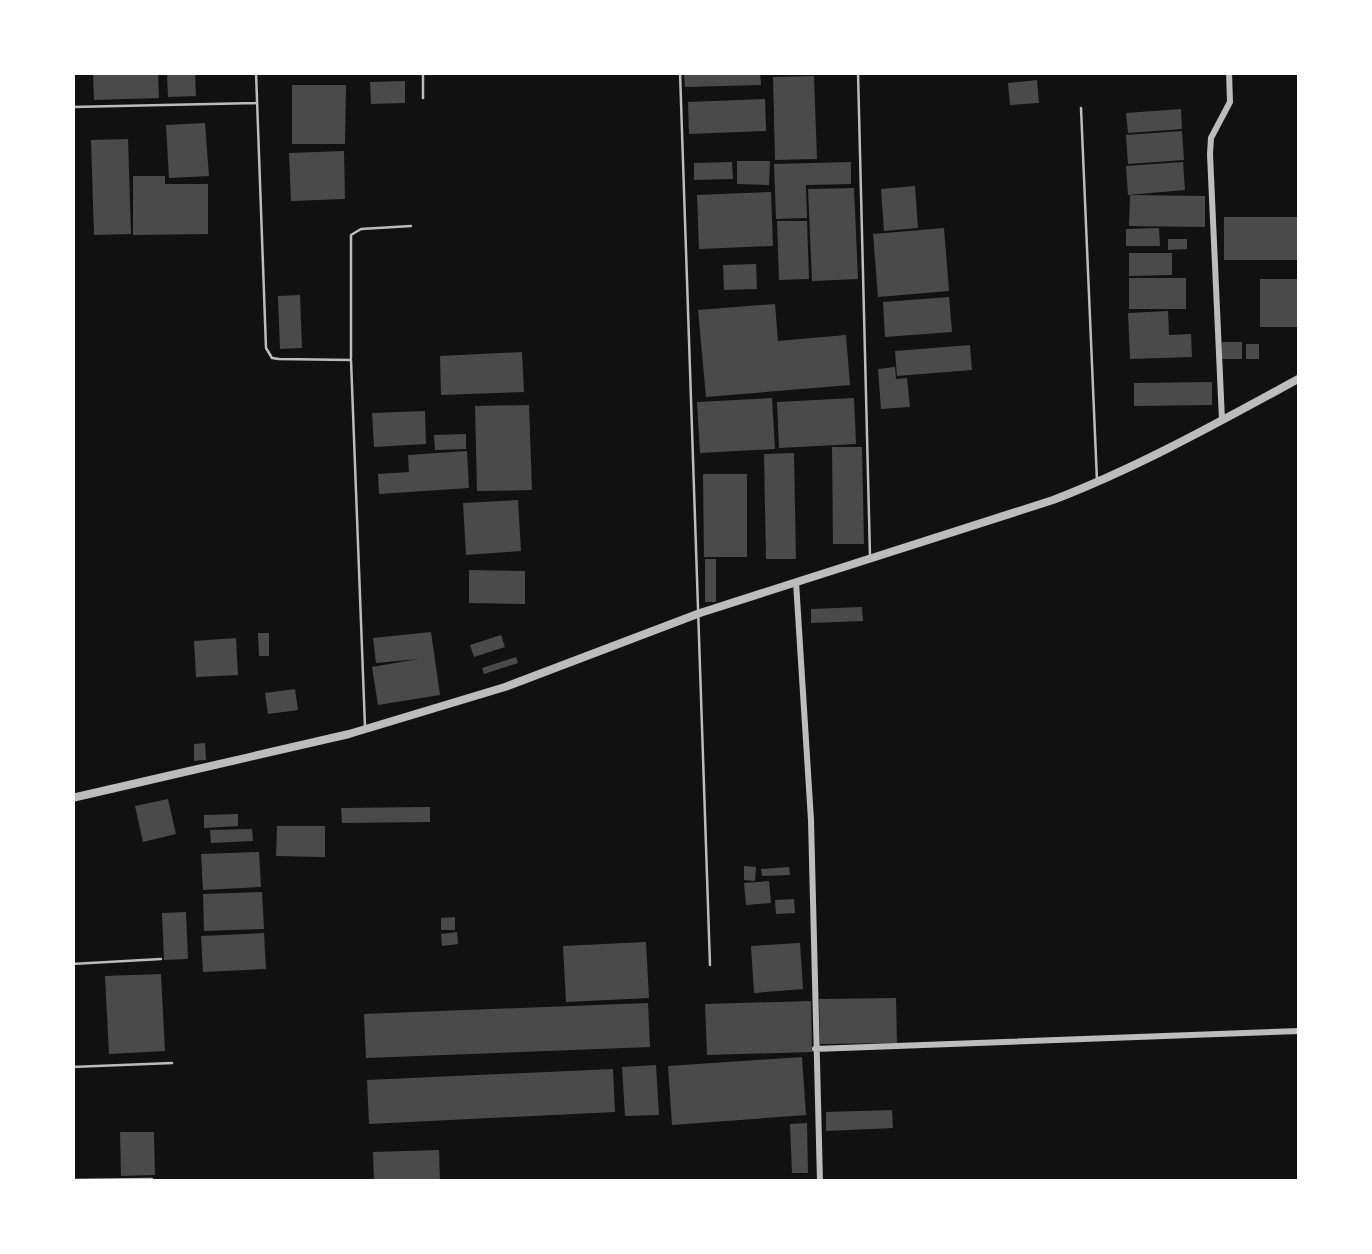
<svg xmlns="http://www.w3.org/2000/svg" width="1372" height="1254" viewBox="0 0 1372 1254" font-family="'Open Sans',sans-serif">
  <style>
    .building { fill: #4a4a4a }
    .lines { fill: none; stroke-linecap: round; stroke-linejoin: round }
    .service { stroke: #bcbcbc; stroke-width: 2.5 }
    .minor { stroke: #bcbcbc; stroke-width: 6 }
    .tertiary { stroke: #bcbcbc; stroke-width: 8 }
  </style>
  <rect width="100%" height="100%" fill="#111"/>
  <!-- building -->
  <path class="building" d="M93 72H158L159 98 94 100Z
    M167 72H195L196 96 168 97Z
    M684 72H760L761 85 685 87Z
    M814 76 817 159 775 160 773 77Z
    M1037 80 1039 103 1010 105 1008 83Z
    M405 81V103L371 104 370 82Z
    M292 85H346L345 144H292Z
    M765 99 766 131 689 134 688 102Z
    M1181 109 1182 129 1128 133 1126 113Z
    M205 123 209 176 169 178 166 125Z
    M1182 131 1184 160 1128 164 1126 135Z
    M128 139 131 234 94 235 91 140Z
    M344 151 345 199 291 201 289 153Z
    M737 161H770L769 185 737 184Z
    M732 162 733 179 694 180V163Z
    M851 162V184L806 185 807 218 776 219 774 164Z
    M1183 162 1185 190 1128 195 1126 166Z
    M133 176H165V184H208V234L133 235Z
    M915 186 918 228 884 231 881 189Z
    M854 188 858 279 812 281 808 189Z
    M771 192 773 246 699 249 697 195Z
    M1130 195 1205 196V227L1129 226Z
    M1224 217H1298V260H1224Z
    M777 221H807L809 279 779 280Z
    M944 228 949 291 878 297 873 234Z
    M1159 228 1160 246H1126V229Z
    M1168 239H1187V249L1168 250Z
    M1129 253H1172V275L1129 276Z
    M756 264 757 289 724 290 723 265Z
    M1129 278H1186V309H1129Z
    M1260 279H1298V327H1260Z
    M300 295 302 348 280 349 278 296Z
    M949 297 952 332 885 337 883 302Z
    M775 304 778 341 846 335 850 385 706 397 698 310Z
    M1168 311 1169 335 1191 334 1192 357 1130 359 1128 313Z
    M1222 342H1242V359H1222Z
    M1246 344H1259V359H1246Z
    M970 345 972 370 897 376 895 351Z
    M522 352 524 392 441 395 440 356Z
    M895 367 896 379 907 378 910 407 881 409 878 369Z
    M1212 382V405L1134 406V383Z
    M772 398 775 449 700 453 697 402Z
    M854 398 856 444 779 448 777 402Z
    M529 405 532 490 477 491 475 406Z
    M425 411 426 444 374 447 372 413Z
    M466 434V449L435 450 434 435Z
    M832 447H862L864 544H833Z
    M467 451 469 488 379 494 378 474 409 472 408 455Z
    M794 453 796 559H766L764 454Z
    M703 474H747V557H704Z
    M518 500 521 551 466 555 463 503Z
    M705 559H716V602H705Z
    M469 570 525 571V604L469 603Z
    M862 607 863 621 811 623V609Z
    M431 632 440 695 378 705 372 667 418 659 376 663 373 638Z
    M258 633H269V656H259Z
    M501 635 505 647 474 657 470 645Z
    M236 638 238 675 196 677 194 641Z
    M516 657 518 663 484 674 482 668Z
    M295 689 298 710 268 714 265 693Z
    M205 743 206 760 194 761V744Z
    M168 799 176 834 143 842 135 806Z
    M430 807V822L342 823 341 808Z
    M238 814V826L204 828V815Z
    M277 826H325V857L276 856Z
    M252 829 253 841 211 843 210 830Z
    M259 852 261 887 203 890 201 854Z
    M744 866 756 867 755 881 744 880Z
    M789 867 790 875 762 876 761 869Z
    M769 881 771 903 746 905 744 883Z
    M262 892 264 929 204 931 203 894Z
    M794 899 795 913 776 914 775 900Z
    M186 912 188 959 164 960 162 913Z
    M455 917V930H441V918Z
    M457 932 458 944 442 946 441 934Z
    M264 933 266 969 203 972 201 936Z
    M646 942 649 998 566 1002 563 946Z
    M800 943 803 989 754 993 751 946Z
    M161 974 165 1051 109 1054 105 976Z
    M896 998 897 1043 820 1044 819 999Z
    M811 1001 812 1052 707 1055 705 1004Z
    M648 1003 650 1047 366 1058 364 1014Z
    M802 1057 806 1115 672 1125 668 1066Z
    M656 1065 659 1115 625 1116 622 1067Z
    M613 1069 615 1112 369 1124 367 1080Z
    M892 1110 893 1128 826 1131V1112Z
    M807 1123 808 1173H792L790 1124Z
    M120 1132H154L155 1175 121 1176Z
    M439 1150 440 1182H374L373 1152Z"/>
  <g class="lines">
    <!-- service -->
    <path class="service" d="M256 72 266 348 272 358 279 359 351 360 365 727
      M423 72V98
      M680 72 710 965
      M858 72 870 556
      M72 107 256 103
      M1081 108 1097 481
      M351 358V235L361 229 411 226
      M72 964 161 959
      M72 1067 172 1063
      M72 1180 152 1179"/>
    <!-- minor -->
    <path class="minor" d="M1222 420 1210 154 1211 138 1230 102 1229 72
      M796 582 811 820 820 1182
      M815 1049 1300 1031"/>
    <!-- tertiary -->
    <path class="tertiary" d="M72 798 349 734 505 687 700 613 1053 500C1139 467 1219 422 1300 378"/>
  </g>
  <!-- border -->
  <rect width="1372" height="1254" fill="none" stroke="#ffffff" stroke-width="150"/>
</svg>
